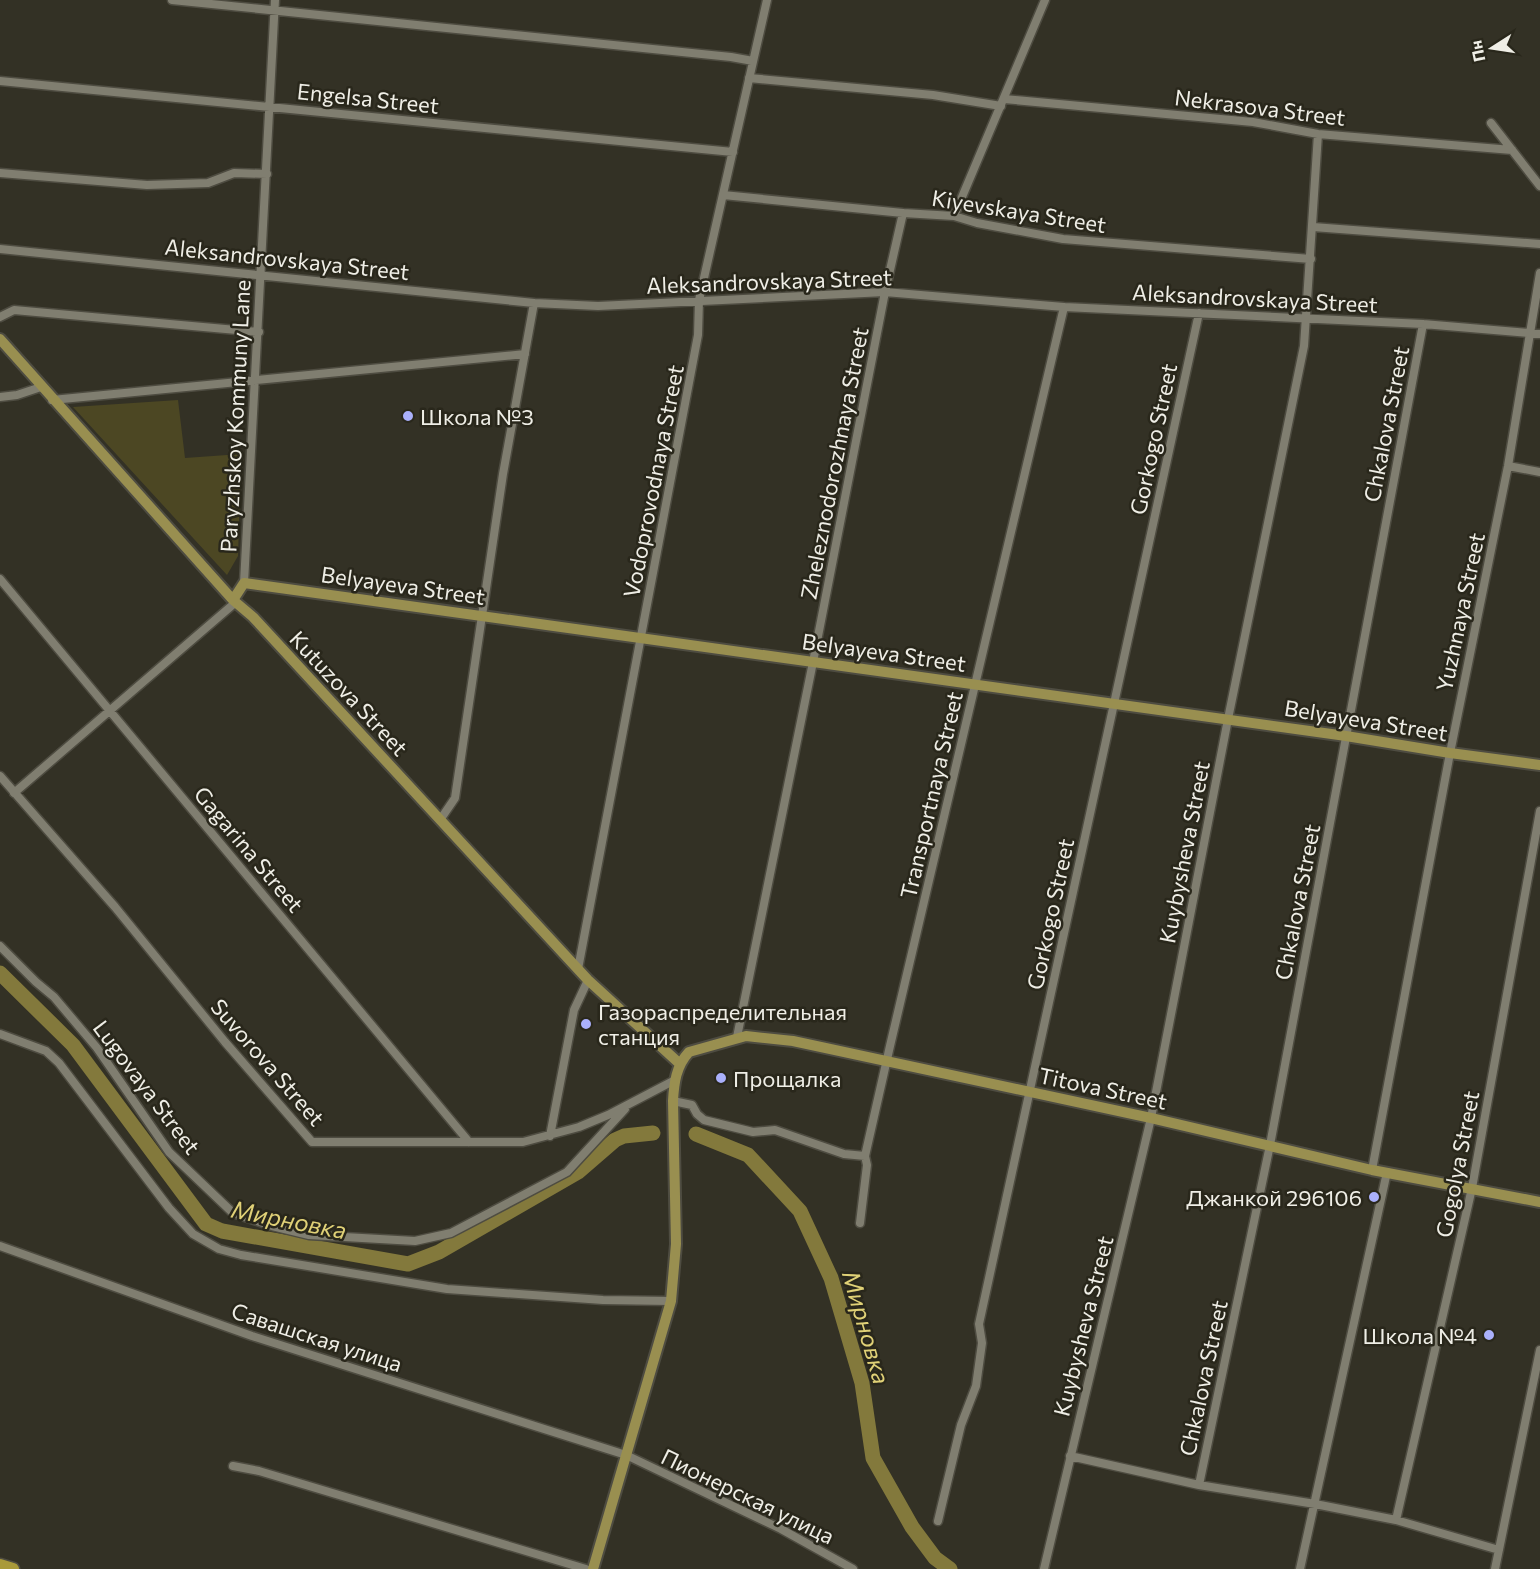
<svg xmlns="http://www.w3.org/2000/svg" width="1540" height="1569" viewBox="0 0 1540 1569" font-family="Commissioner,sans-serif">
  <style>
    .green { fill: #4c4723 }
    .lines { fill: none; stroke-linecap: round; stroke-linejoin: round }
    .river { stroke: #83793c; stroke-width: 15 }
    .minor-casing { stroke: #4e4c41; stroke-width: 11 }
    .major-casing { stroke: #4e4c41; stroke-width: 14 }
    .highway-casing { stroke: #4e4c41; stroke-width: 15 }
    .minor { stroke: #807e70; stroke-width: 8 }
    .major { stroke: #998f50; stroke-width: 10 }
    .highway { stroke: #a99a3a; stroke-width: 12 }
    .poi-dot { fill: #aab0fb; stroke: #29271b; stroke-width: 2 }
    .labels { text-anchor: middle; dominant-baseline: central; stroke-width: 5; stroke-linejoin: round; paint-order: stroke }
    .street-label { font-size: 22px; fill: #efeee6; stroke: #29271b }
    .poi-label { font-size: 22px; fill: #efeee6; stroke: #29271b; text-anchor: start }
    .water-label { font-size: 24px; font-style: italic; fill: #e0d177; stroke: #29271b }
  </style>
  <rect width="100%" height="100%" fill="#333125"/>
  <!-- green -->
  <path class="green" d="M178 400 185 458 241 454 238 556 227 575 73 407Z"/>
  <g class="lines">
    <!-- river -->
    <path class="river" d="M0 973 73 1045 206 1224 222 1231 408 1264 439 1252 578 1172 615 1140 624 1136 653 1133
      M696 1134 748 1155 800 1211 831 1278 862 1383 873 1458 912 1527 935 1558 950 1569"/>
    <!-- minor casing -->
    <g class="minor-casing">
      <path id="minor" d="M172 0 731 57 753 61
        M749 78 933 95 1001 106
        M0 81 733 152
        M1004 99 1253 122 1318 134 1512 150
        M1491 123 1540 186
        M0 173 147 185 208 183 234 173 267 174
        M723 195 903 213 954 216 977 223 1063 239 1311 259
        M954 216 1045 0
        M1313 227 1540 244
        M0 249 534 303 598 306 885 292 1064 307 1423 324 1540 334
        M0 317 14 310 259 332
        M0 397 17 395 41 387
        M52 400 525 354
        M1508 466 1540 472
        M0 579 469 1142
        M244 583 275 0
        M0 776 115 907 225 1042 312 1142H523L579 1127 608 1115 675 1080
        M14 793 236 602
        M440 820 455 798 503 474 534 303
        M0 946 36 982 54 997 97 1048 169 1152 233 1213 272 1226 309 1235 415 1241 451 1233 567 1172 625 1109
        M578 969 698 335 699 300 767 0
        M0 1034 46 1051 59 1063 169 1208 193 1234 219 1249 241 1255 447 1289 603 1300 671 1301
        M737 1037 813 662 885 292 903 213
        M673 1101 692 1105 697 1114 704 1120 753 1132 775 1130 844 1154 865 1156
        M550 1136 574 1010 588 980
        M1372 1170 1450 753 1508 466 1540 273
        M860 1223 867 1165 865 1156 890 1046 1064 307
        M0 1246 252 1336 626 1455 781 1529 853 1569
        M1070 1456 1199 1485 1315 1504 1396 1520 1499 1550
        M233 1466 259 1471 586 1569
        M1199 1485 1270 1145 1423 324
        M1396 1520 1472 1188 1540 811
        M938 1521 961 1425 976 1386 982 1343 979 1324 1199 313
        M1044 1569 1151 1118 1228 719 1304 346 1318 134
        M1300 1569 1387 1172
        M1495 1569 1540 1350"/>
    </g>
    <!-- major casing -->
    <g class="major-casing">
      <path id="major" d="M0 339 233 600 253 617 588 980 680 1064
        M233 600 244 583 1346 736 1450 753 1540 765
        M593 1569 671 1301 676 1244 673 1101C674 1083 676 1066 689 1052L746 1036 793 1041 1151 1118 1372 1170 1540 1202"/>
    </g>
    <!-- highway casing -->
    <g class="highway-casing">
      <path id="highway" d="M0 1565 13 1569"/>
    </g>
    <!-- minor -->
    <use href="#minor" class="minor"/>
    <!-- major -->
    <use href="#major" class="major"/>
    <!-- highway -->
    <use href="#highway" class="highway"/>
  </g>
  <!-- markers -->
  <g class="poi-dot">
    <circle cx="408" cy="416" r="6"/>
    <circle cx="586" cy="1024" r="6"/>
    <circle cx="721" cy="1078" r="6"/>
    <circle cx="1374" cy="1197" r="6"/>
    <circle cx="1489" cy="1335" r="6"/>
  </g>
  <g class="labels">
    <!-- street labels -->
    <g class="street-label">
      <text transform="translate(368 98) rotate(6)">Engelsa Street</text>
      <text transform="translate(1260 107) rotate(7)">Nekrasova Street</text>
      <text transform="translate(1019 211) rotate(9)">Kiyevskaya Street</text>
      <text transform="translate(287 259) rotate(6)">Aleksandrovskaya Street</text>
      <text transform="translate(769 281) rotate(-2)">Aleksandrovskaya Street</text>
      <text transform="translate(1255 298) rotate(3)">Aleksandrovskaya Street</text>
      <text transform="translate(235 416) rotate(-87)">Paryzhskoy Kommuny Lane</text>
      <text transform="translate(1386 424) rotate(-79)">Chkalova Street</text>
      <text transform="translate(1153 439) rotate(-78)">Gorkogo Street</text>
      <text transform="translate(834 463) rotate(-79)">Zheleznodorozhnaya Street</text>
      <text transform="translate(653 481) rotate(-79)">Vodoprovodnaya Street</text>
      <text transform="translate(403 585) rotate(8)">Belyayeva Street</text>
      <text transform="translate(1460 612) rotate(-78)">Yuzhnaya Street</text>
      <text transform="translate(884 652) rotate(8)">Belyayeva Street</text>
      <text transform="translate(349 693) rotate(47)">Kutuzova Street</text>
      <text transform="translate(1366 720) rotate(9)">Belyayeva Street</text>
      <text transform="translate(931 795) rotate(-77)">Transportnaya Street</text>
      <text transform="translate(249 849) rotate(50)">Gagarina Street</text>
      <text transform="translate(1184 852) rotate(-79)">Kuybysheva Street</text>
      <text transform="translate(1297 902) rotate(-79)">Chkalova Street</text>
      <text transform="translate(1050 914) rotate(-78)">Gorkogo Street</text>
      <text transform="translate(268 1062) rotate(49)">Suvorova Street</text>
      <text transform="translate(147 1087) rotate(53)">Lugovaya Street</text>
      <text transform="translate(1103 1088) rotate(12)">Titova Street</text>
      <text transform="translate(1457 1164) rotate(-79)">Gogolya Street</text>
      <text transform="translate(1083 1326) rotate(-76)">Kuybysheva Street</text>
      <text transform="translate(317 1337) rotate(18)">Савашская улица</text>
      <text transform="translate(1203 1378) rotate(-78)">Chkalova Street</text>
      <text transform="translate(748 1496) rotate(26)">Пионерская улица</text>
    </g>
    <!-- poi labels -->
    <g class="poi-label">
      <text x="420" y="416">Школа №3</text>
      <text x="598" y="1011">Газораспределительная<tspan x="598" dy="25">станция</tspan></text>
      <text x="733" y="1078">Прощалка</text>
      <text x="1362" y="1197" text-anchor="end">Джанкой 296106</text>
      <text x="1477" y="1335" text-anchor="end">Школа №4</text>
    </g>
    <!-- water labels -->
    <g class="water-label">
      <text transform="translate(289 1219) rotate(11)">Мирновка</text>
      <text transform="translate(867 1327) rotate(74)">Мирновка</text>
    </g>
  </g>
  <!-- north arrow -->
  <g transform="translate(1492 48) rotate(258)" stroke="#29271b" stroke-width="4.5" paint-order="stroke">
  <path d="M0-4.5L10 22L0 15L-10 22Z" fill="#efeee6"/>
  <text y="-9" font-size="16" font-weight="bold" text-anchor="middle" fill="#efeee6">Пн</text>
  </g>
</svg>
